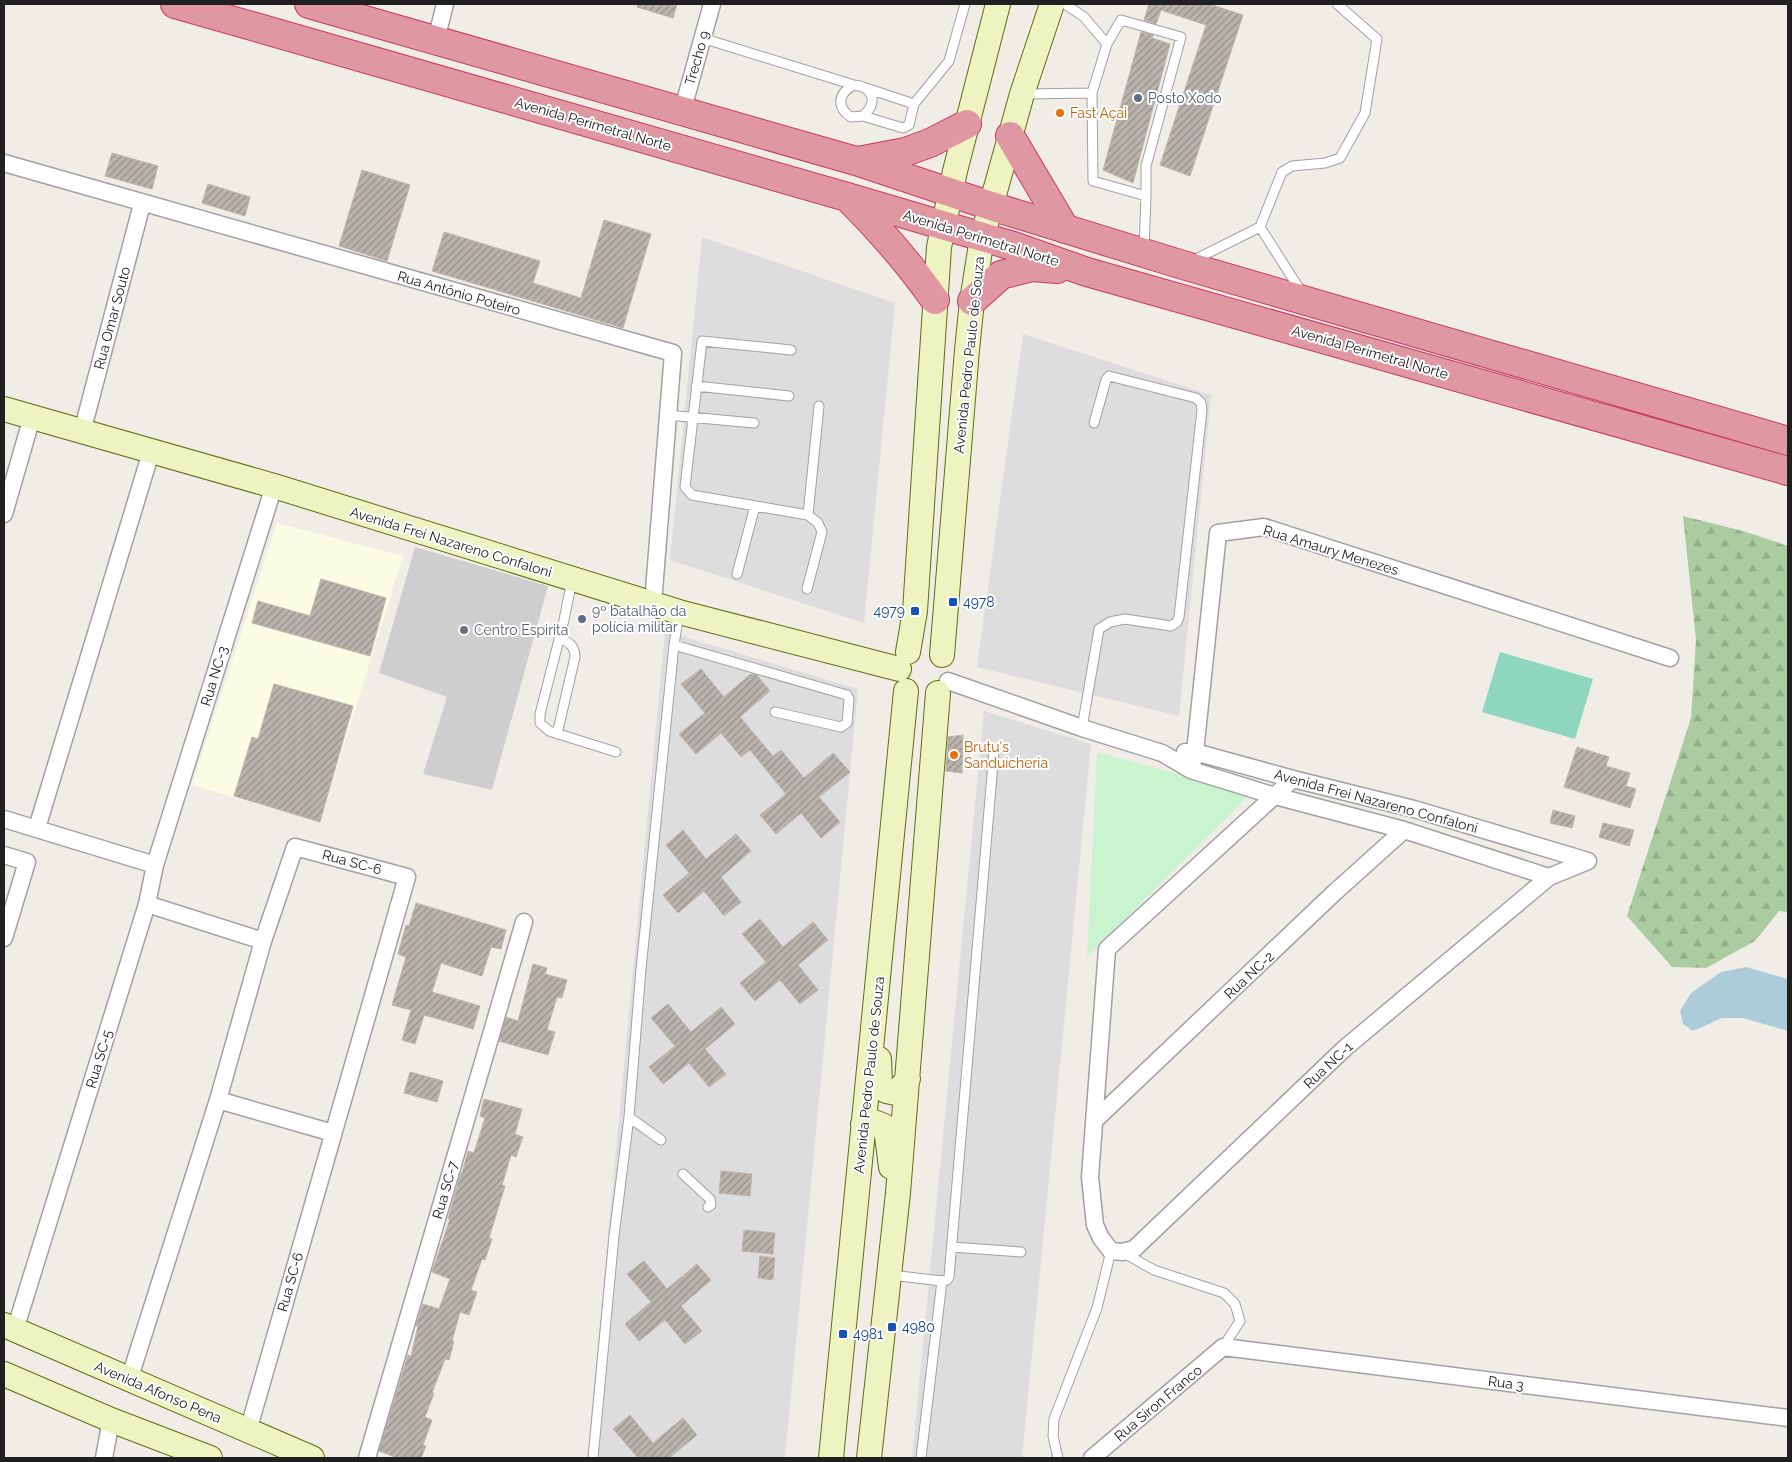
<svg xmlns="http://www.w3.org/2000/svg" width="1792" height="1462" viewBox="0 0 1792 1462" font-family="Raleway,sans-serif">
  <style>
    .residential { fill: #dedddd }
    .education { fill: #fbfce4 }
    .religious { fill: #cecece }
    .forest { fill: url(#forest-firs) }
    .park { fill: #c9f4cf }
    .pitch { fill: #8ed6be }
    .water { fill: #acccd9 }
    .building { fill: url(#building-hatch); stroke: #c0b5ab }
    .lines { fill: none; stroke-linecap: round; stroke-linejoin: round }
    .lane-casing { stroke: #a1a1a1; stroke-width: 11 }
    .street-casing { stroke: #a1a1a1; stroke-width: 19 }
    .secondary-casing { stroke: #5f6e10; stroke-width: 26 }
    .highway-casing { stroke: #ca3862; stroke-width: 30 }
    .lane { stroke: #fff; stroke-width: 9 }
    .street { stroke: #fff; stroke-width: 16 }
    .secondary { stroke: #eef4c1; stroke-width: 24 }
    .highway { stroke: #df97a1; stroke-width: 28 }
    .service-dot { fill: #5c6f8a; stroke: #fff; stroke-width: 2 }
    .food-dot { fill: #e8710a; stroke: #fff; stroke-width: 2 }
    .transit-dot { fill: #1a4fb4; stroke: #fff; stroke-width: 2 }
    .worship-dot { fill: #6b7280; stroke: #fff; stroke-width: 2 }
    .labels { text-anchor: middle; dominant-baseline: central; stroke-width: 4; stroke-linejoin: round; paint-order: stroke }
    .street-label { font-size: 14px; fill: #202020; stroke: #fff }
    .service-label { font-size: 14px; fill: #4e5e75; stroke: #fff; text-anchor: start }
    .food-label { font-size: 14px; fill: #c56008; stroke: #fff; text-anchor: start }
    .transit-label { font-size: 14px; fill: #164399; stroke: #fff; text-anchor: start }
    .worship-label { font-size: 14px; fill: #5b616d; stroke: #fff; text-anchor: start }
  </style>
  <defs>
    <pattern id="forest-firs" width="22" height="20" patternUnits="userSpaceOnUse" patternTransform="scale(1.25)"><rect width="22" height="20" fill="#abcba0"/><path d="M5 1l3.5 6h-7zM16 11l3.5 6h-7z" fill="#93ae8a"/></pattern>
    <pattern id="building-hatch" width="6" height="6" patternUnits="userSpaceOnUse" patternTransform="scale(1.25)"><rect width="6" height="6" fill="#b9b3ad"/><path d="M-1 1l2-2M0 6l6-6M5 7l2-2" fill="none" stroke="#96918c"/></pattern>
  </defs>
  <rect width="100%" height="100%" fill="#f0ede7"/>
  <!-- residential -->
  <path class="residential" d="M702 237 895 303 864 623 670 560Z
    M1023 334 1211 395 1179 716 977 667Z
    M665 631 858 689 785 1458H587Z
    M984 711 1091 744 1022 1458H912Z"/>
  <!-- education -->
  <path class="education" d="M277 523 403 556 320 822 192 785Z"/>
  <!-- religious -->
  <path class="religious" d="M415 547 548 586 492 790 423 774 447 697 379 673Z"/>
  <!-- forest -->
  <path class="forest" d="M1683 516 1743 531 1788 546V912L1779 911 1755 941 1706 968 1672 967 1627 916 1691 718 1696 640Z"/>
  <!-- park -->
  <path class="park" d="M1097 752 1250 794 1087 957Z"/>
  <!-- pitch -->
  <path class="pitch" d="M1500 652 1593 679 1575 739 1482 712Z"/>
  <!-- water -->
  <path class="water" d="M1746 967 1788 979V1031L1743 1018H1722L1693 1031 1683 1024 1680 1011 1691 993 1721 972Z"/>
  <!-- building -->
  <path class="building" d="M638 4H677L673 18 637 7Z
    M1149 4H1209L1243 15 1190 176 1160 165 1206 25 1161 10 1156 24 1144 20Z
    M1141 32 1153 35 1152 38 1170 44 1133 183 1103 170Z
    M112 153 158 166 152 189 105 176Z
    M362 170 410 185 387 261 339 246Z
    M208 184 250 197 245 216 202 203Z
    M604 220 651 234 623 328 432 271 444 232 540 261 533 283 581 298Z
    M321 579 386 598 370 656 252 623 258 601 310 616Z
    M701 669 724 697 751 674 757 675 770 691 740 717 773 756 781 750 804 778 833 753 850 772 819 797 840 822 821 838 801 813 776 834 760 815 786 794 750 750 741 757 721 733 696 754 679 734 705 713 681 684Z
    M274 684 353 706 320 822 234 796 252 737 258 739Z
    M963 735 962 773 946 771 948 737Z
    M1577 747 1609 757 1606 766 1630 773 1626 786 1636 789 1630 808 1564 787Z
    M1553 810 1575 816 1572 828 1550 823Z
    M1603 823 1634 830 1629 846 1599 837Z
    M683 830 706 859 736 834 751 851 721 877 741 902 724 916 704 891 678 913 663 895 689 873 666 845Z
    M416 903 506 930 501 949 491 947 482 976 441 963 432 992 480 1006 473 1029 424 1015 415 1044 402 1040 411 1010 392 1005 406 957 398 954 406 925 409 926Z
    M760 919 783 947 813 922 828 940 798 965 818 990 800 1004 780 980 755 1001 740 983 766 962 742 934Z
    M533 964 547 968 545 974 567 980 562 998 557 997 547 1030 555 1032 548 1055 499 1041 506 1017 518 1021Z
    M668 1004 691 1032 721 1007 735 1024 705 1049 726 1074 709 1087 689 1063 663 1084 649 1067 675 1046 651 1018Z
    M410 1072 443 1081 437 1102 404 1093Z
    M484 1099 522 1109 515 1134 523 1137 516 1157 511 1155 502 1185 505 1186 489 1238 492 1239 485 1260 482 1259 471 1290 477 1292 469 1315 460 1312 452 1341H454L449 1360 445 1359 432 1393H434L425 1417 432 1420 423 1445 426 1446 421 1458H398L379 1451 408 1355 411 1356 418 1326H416L423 1304 439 1309 450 1279 432 1272 450 1219H448L461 1173H462L468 1151 474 1153 485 1118 480 1116Z
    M721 1171 752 1174 750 1196 719 1193Z
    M744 1230 775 1233 773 1254 742 1251Z
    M760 1256 775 1258 773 1280 758 1278Z
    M644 1261 667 1289 697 1264 711 1280 681 1306 702 1331 685 1344 665 1320 639 1341 625 1324 651 1302 627 1274Z
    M630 1415 653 1443 683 1418 697 1435 669 1458H638L613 1429Z"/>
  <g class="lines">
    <!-- lane casing -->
    <g class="lane-casing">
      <path id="lane" d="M1065 4 1084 17 1107 44
        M702 38 854 85
        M1092 93 1093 181 1146 196 1144 250
        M1025 94 1092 93 1107 44 1121 20 1181 37 1146 166V196
        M914 104 949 61 965 4
        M863 116C878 103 874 87 854 85 838 93 836 107 851 117L863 116 903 128 909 125 914 104 866 88
        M1260 227 1302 293
        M1192 261 1260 227 1282 172 1292 166 1325 163 1340 158 1365 113 1377 39 1337 4
        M791 350 702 341 685 487 692 495 808 515 819 406
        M696 386 789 396
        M667 415 754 423
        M737 574 755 506
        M572 580 564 620 540 714V723L549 731 616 752
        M807 589 822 532 818 523 808 515
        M674 645 679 613
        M1082 728 1099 629 1110 622 1125 619 1171 626 1177 622 1179 617 1202 410 1201 403 1196 398 1109 376 1106 380 1094 423
        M557 734 575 657C575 646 569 642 559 638
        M629 1117 661 1140
        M683 1174 710 1199 711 1205 708 1207
        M952 1247 1021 1252
        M1122 1252 1154 1270 1224 1293 1235 1304 1240 1321 1223 1347
        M891 1275 942 1281 947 1280 949 1277 994 752
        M593 1458 614 1236 629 1117 641 969 674 645 847 695 849 699 847 723 841 727 775 712
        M921 1458 942 1281
        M1058 1458 1053 1436 1054 1419 1097 1308 1111 1251"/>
    </g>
    <!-- street casing -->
    <g class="street-casing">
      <path id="street" d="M436 40 445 4
        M682 112 712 4
        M4 163 673 353 653 603
        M82 432 142 204
        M4 514 32 417
        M948 681 1082 728 1162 753 1191 770 1275 796 1404 830 1549 877
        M1185 752H1195L1293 779 1414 809 1588 861
        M1191 770 1195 752 1218 533 1264 527 1670 658
        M1293 779 1107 949 1090 1177 1095 1225 1101 1238 1111 1251 1122 1252 1134 1249 1345 1048 1549 877 1588 861
        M4 819 155 865 274 486
        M37 828 151 452
        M4 855 27 862 4 938
        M147 904 155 865
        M218 1100 333 1133
        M1094 1121 1334 893 1404 830
        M15 1330 147 904 263 941
        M129 1380 218 1100 263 941 295 847 407 877 248 1431
        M104 1458 111 1420
        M367 1458 524 922
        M1092 1458 1223 1347 1788 1418"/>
    </g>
    <!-- secondary casing -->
    <g class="secondary-casing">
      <path id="secondary" d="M4 409 274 486 679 612 899 669
        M908 652 915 611 939 247 955 171 998 4
        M942 655 967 350 972 301 982 238 1022 94 1052 4
        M879 1059 880 1084 886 1091 896 1093 908 1079
        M863 1124 874 1122 884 1126 887 1136 891 1167
        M4 1325 312 1458
        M4 1374 111 1420 210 1458
        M831 1458 906 691
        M869 1458 898 1193 938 693"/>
    </g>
    <!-- highway casing -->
    <g class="highway-casing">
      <path id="highway" d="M175 4 847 197 1013 246 1087 272 1788 471
        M309 4 856 161 991 206 1183 265 1788 441
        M1010 136 1065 229
        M858 161 905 152 930 143 967 124
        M849 199C881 231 909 263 935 300
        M972 301 1001 275 1032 267 1057 269"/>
    </g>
    <!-- lane -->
    <use href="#lane" class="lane"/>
    <!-- street -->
    <use href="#street" class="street"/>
    <!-- secondary -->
    <use href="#secondary" class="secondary"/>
    <!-- highway -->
    <use href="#highway" class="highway"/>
  </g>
  <!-- markers -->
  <g class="service-dot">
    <circle cx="1138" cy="98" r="5"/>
    <circle cx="582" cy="619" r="5"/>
  </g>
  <g class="food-dot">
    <circle cx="1060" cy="113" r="5"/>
    <circle cx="954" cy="755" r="5"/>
  </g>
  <g class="transit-dot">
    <rect x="948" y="597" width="10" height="10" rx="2.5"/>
    <rect x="910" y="606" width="10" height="10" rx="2.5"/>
    <rect x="887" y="1322" width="10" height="10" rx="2.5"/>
    <rect x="838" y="1329" width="10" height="10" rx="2.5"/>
  </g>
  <circle class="worship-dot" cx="464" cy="630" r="5"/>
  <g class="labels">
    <!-- street labels -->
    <g class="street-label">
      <text transform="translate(697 58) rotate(-74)">Trecho 9</text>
      <text transform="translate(593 124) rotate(16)">Avenida Perimetral Norte</text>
      <text transform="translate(981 238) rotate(17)">Avenida Perimetral Norte</text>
      <text transform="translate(459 293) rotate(16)">Rua Antônio Poteiro</text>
      <text transform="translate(112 318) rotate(-75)">Rua Omar Souto</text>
      <text transform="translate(1370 352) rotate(16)">Avenida Perimetral Norte</text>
      <text transform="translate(969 355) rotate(-84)">Avenida Pedro Paulo de Souza</text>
      <text transform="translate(451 542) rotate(17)">Avenida Frei Nazareno Confaloni</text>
      <text transform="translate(1331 550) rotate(17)">Rua Amaury Menezes</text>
      <text transform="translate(214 676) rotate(-73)">Rua NC-3</text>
      <text transform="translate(1376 801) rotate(15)">Avenida Frei Nazareno Confaloni</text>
      <text transform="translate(352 862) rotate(15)">Rua SC-6</text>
      <text transform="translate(1249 975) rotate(-43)">Rua NC-2</text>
      <text transform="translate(99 1059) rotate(-73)">Rua SC-5</text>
      <text transform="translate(1328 1065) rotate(-43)">Rua NC-1</text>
      <text transform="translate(869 1075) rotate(-84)">Avenida Pedro Paulo de Souza</text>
      <text transform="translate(445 1190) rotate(-74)">Rua SC-7</text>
      <text transform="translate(290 1282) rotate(-74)">Rua SC-6</text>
      <text transform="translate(1506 1383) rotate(7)">Rua 3</text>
      <text transform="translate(158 1392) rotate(23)">Avenida Afonso Pena</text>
      <text transform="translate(1158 1403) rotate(-40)">Rua Siron Franco</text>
    </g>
    <!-- service labels -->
    <g class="service-label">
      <text x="1148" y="98">Posto Xodo</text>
      <text x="592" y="611">9º batalhão da<tspan x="592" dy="16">polícia militar</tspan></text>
    </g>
    <!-- food labels -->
    <g class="food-label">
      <text x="1070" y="113">Fast Açai</text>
      <text x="964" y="747">Brutu's<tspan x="964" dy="16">Sanduicheria</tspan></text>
    </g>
    <!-- transit labels -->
    <g class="transit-label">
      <text x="963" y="602">4978</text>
      <text x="905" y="611" text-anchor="end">4979</text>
      <text x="902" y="1327">4980</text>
      <text x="853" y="1334">4981</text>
    </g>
    <!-- worship labels -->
    <g class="worship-label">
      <text x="474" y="630">Centro Espirita</text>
    </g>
  </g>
  <!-- border -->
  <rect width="1792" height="1462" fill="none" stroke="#202020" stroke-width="10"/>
</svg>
